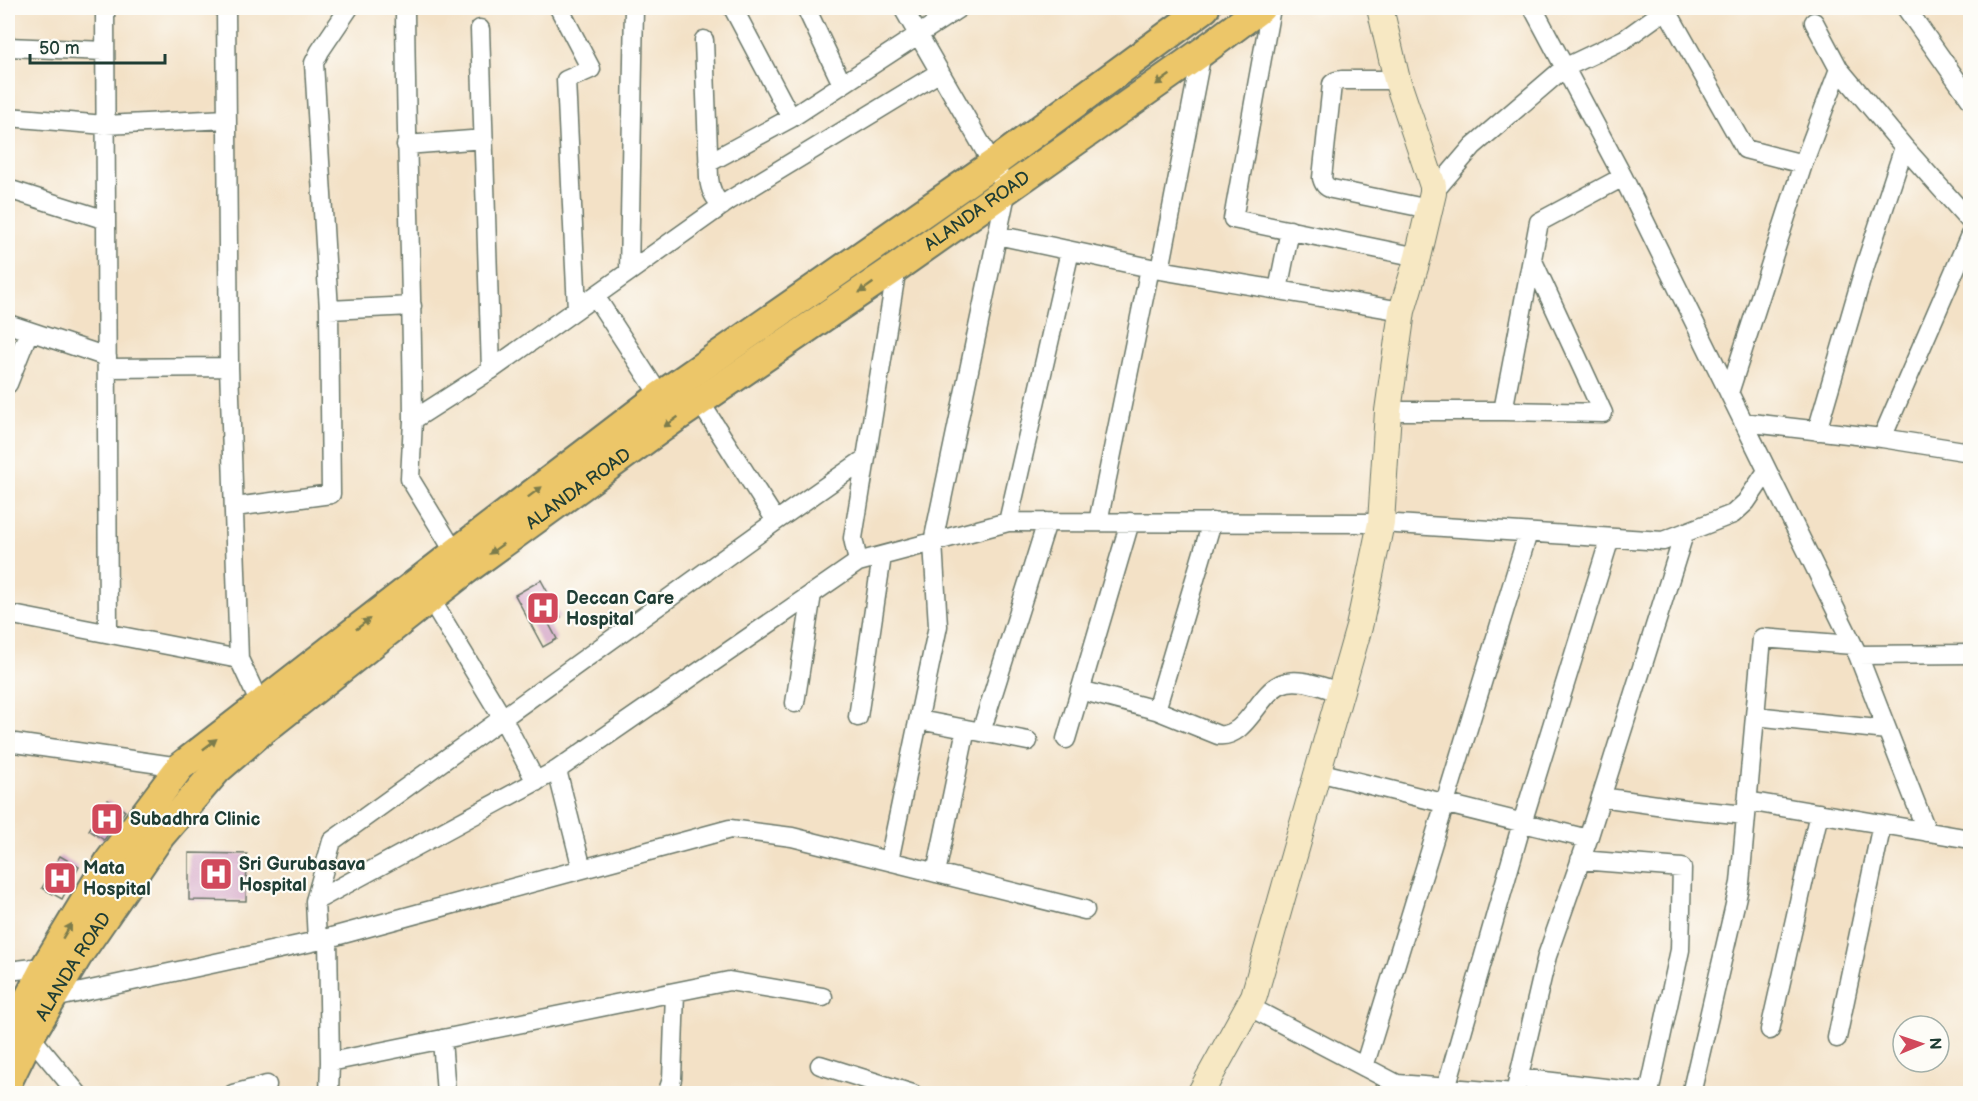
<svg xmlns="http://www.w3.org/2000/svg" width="1978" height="1101" viewBox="0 0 1978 1101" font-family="'Balsamiq Sans',sans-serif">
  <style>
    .building { fill: #cf9bc1 }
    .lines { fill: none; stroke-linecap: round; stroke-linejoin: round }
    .street-casing { stroke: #697667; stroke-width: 21 }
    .secondary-casing { stroke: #697667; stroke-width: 28 }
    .primary-casing { stroke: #697667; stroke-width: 32 }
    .street { stroke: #fff; stroke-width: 18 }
    .secondary { stroke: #f7e8c3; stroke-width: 26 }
    .primary { stroke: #ecc669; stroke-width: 28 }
    .oneway { fill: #7b7b4c }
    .labels { text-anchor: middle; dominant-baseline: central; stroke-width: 4.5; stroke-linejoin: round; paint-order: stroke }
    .street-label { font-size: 18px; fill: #1f3d34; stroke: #fdfcf7 }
    .poi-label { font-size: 18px; font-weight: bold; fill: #1f3d34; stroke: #fdfcf7; text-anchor: start }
  </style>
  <rect width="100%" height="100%" fill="#fdfcf7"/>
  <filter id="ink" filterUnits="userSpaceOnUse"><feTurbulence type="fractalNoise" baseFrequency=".0167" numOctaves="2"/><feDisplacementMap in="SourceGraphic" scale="12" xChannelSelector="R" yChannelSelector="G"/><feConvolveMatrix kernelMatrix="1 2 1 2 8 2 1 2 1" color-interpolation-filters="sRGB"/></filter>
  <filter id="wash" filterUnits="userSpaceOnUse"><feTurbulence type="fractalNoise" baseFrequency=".008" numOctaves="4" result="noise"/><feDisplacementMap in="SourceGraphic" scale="24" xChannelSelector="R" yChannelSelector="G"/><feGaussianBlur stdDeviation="1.35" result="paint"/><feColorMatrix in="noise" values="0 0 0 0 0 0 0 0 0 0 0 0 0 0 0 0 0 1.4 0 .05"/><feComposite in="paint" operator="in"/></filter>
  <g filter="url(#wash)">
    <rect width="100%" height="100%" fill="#f3e1c6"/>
    <g id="blocks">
      <!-- building -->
      <path class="building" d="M541 580 561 617 549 624 557 639 543 647 515 595Z
        M108 800 125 811 104 840 89 830Z
        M189 853 247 854 246 901 189 900Z
        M60 856 79 867 62 899 42 888Z"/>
    </g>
  </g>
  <g filter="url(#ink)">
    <use href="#blocks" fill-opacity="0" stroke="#697667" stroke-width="1.5"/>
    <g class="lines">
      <!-- street casing -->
      <g class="street-casing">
        <path id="street" d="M105 8 108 633
          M226 8 229 367 239 659 260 704V715
          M405 8C406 145 412 282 413 420
          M559 8 591 69 566 80 577 309
          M733 8 791 118 959 8
          M806 8 842 84
          M1271 8 1233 219 1418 257
          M1533 8 1623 177 1858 655 1927 832
          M1906 8 1970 99
          M1666 9 1745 149 1803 164
          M1814 22 1839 69
          M480 29 491 370
          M704 40 709 178C710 190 714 197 722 206
          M8 47 105 51
          M1397 80H1342L1336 81 1332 84 1322 178C1324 185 1326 187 1332 189L1429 209
          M8 117 105 125 227 119
          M406 145 484 139
          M708 163 791 118
          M8 189 106 220
          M1433 193 1473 146 1564 68 1625 39 1668 8
          M997 235 1160 270 1202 52
          M1160 270 1402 311
          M629 272 634 8
          M1278 290 1290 230
          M595 296 660 396
          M329 310 412 306
          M8 324 107 357
          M107 368 229 367
          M8 384 29 331
          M1729 393 1803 164 1839 69 1904 147 1970 221
          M700 402 776 521
          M1388 411H1503L1603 413 1532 259
          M1503 411 1539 222 1623 177
          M1743 422 1882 438 1970 452
          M1817 431 1865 266 1904 147
          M1882 438 1970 235
          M235 507 331 494 329 310 314 63 320 51 349 8
          M1008 522 1070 251
          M1098 522 1150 268
          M460 561 410 479 413 420 491 370 730 200 940 72
          M858 562 853 538 897 267
          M430 598 503 719 536 782
          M8 614 239 659
          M1858 655 1970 654
          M1080 690 1156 710 1212 522
          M795 703 812 594
          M1156 710 1218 735C1246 739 1258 694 1281 684 1299 676 1323 688 1341 692
          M1755 716 1887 730
          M858 717 882 556
          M919 720 1028 741
          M981 732 1047 522
          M1066 739 1130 522
          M8 742 180 767
          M557 770 582 869
          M1601 797 1685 809 1746 815
          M1747 801 1970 839
          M1588 839 1684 534
          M889 861 938 626 933 542 1007 189 903 8
          M936 873 966 729
          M315 901 332 841 776 521 866 458
          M328 938 330 1062 729 981 823 997
          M317 941 730 829 792 837 1085 910
          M8 971 51 966
          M49 999 317 941 315 901 557 770 858 562 1008 522 1381 523 1663 541 1733 514 1746 502 1767 471
          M1248 1006 1397 1084 1515 1093 1547 956 1588 839 1318 772
          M1770 1030 1819 813
          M30 1036 78 1094
          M1837 1038 1882 824
          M442 1039 446 1094
          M820 1065 913 1094
          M1364 1067 1528 533
          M1518 1078 1649 1093 1680 950 1682 868 1580 860
          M1446 1088 1522 823 1610 538
          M233 1094 267 1085
          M329 1094 330 1062
          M667 1094 672 1079 675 992
          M1691 1094 1740 883 1762 638 1853 645"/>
      </g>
      <!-- secondary casing -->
      <g class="secondary-casing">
        <path id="secondary" d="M1200 1094 1254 996 1359 627 1381 523 1388 411 1402 311 1418 257 1433 193V186L1397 80 1380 8"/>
      </g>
      <!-- primary casing -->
      <g class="primary-casing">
        <g id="primary">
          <path d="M8 1037 45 967 110 860 180 767 455 553 660 396 993 164 1205 8"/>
          <path id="s1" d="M8 1081 30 1036 77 957 161 835 217 770 261 732 466 570 674 419 897 267 1202 52 1261 8"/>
        </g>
      </g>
      <!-- street -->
      <use href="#street" class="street"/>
      <!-- secondary -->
      <use href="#secondary" class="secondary"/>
      <!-- primary -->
      <use href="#primary" class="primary"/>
    </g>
    <!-- one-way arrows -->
    <defs><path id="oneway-solid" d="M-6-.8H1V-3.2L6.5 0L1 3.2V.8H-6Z" transform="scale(1.5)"/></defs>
    <g class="oneway">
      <use href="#oneway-solid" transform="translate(1163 80) rotate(145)"/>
      <use href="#oneway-solid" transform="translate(866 288) rotate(145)"/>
      <use href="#oneway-solid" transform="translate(671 422) rotate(145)"/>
      <use href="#oneway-solid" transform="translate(535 492) rotate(-37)"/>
      <use href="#oneway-solid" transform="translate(496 549) rotate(144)"/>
      <use href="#oneway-solid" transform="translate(363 624) rotate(-38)"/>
      <use href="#oneway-solid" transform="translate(210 744) rotate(-38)"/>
      <use href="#oneway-solid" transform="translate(67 931) rotate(-59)"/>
    </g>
  </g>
  <!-- icons -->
  <defs>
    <g id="hospital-square" transform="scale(1.725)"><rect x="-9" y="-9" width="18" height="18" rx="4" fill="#d1495b" stroke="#fdfcf7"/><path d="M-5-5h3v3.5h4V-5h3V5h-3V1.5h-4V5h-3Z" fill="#fff"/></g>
  </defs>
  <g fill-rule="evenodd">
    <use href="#hospital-square" x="543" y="608"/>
    <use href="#hospital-square" x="107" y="819"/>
    <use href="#hospital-square" x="216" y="874"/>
    <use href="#hospital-square" x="60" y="878"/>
  </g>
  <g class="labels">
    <!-- street labels -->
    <g class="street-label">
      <text stroke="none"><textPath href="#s1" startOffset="1320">ALANDA ROAD</textPath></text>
      <text stroke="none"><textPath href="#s1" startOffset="834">ALANDA ROAD</textPath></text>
      <text stroke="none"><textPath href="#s1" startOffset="132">ALANDA ROAD</textPath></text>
    </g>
    <!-- poi labels -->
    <g class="poi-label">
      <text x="566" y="598">Deccan Care<tspan x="566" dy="21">Hospital</tspan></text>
      <text x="130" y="819">Subadhra Clinic</text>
      <text x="239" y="864">Sri Gurubasava<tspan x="239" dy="21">Hospital</tspan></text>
      <text x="83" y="868">Mata<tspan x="83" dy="21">Hospital</tspan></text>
    </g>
  </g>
  <!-- margin -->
  <rect width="1978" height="1101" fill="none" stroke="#fdfcf7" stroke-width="30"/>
  <!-- north arrow -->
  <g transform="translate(1921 1044) rotate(88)"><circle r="28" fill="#fdfcf7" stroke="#a4b0a9" stroke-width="1.5"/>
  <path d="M0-4.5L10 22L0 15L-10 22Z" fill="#d1495b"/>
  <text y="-9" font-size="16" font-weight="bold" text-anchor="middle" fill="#1f3d34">N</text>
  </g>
  <!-- scale -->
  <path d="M30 54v9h135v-9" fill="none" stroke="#1f3d34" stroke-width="3"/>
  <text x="39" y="54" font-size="18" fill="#1f3d34" stroke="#fdfcf7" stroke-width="4.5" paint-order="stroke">50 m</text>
</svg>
